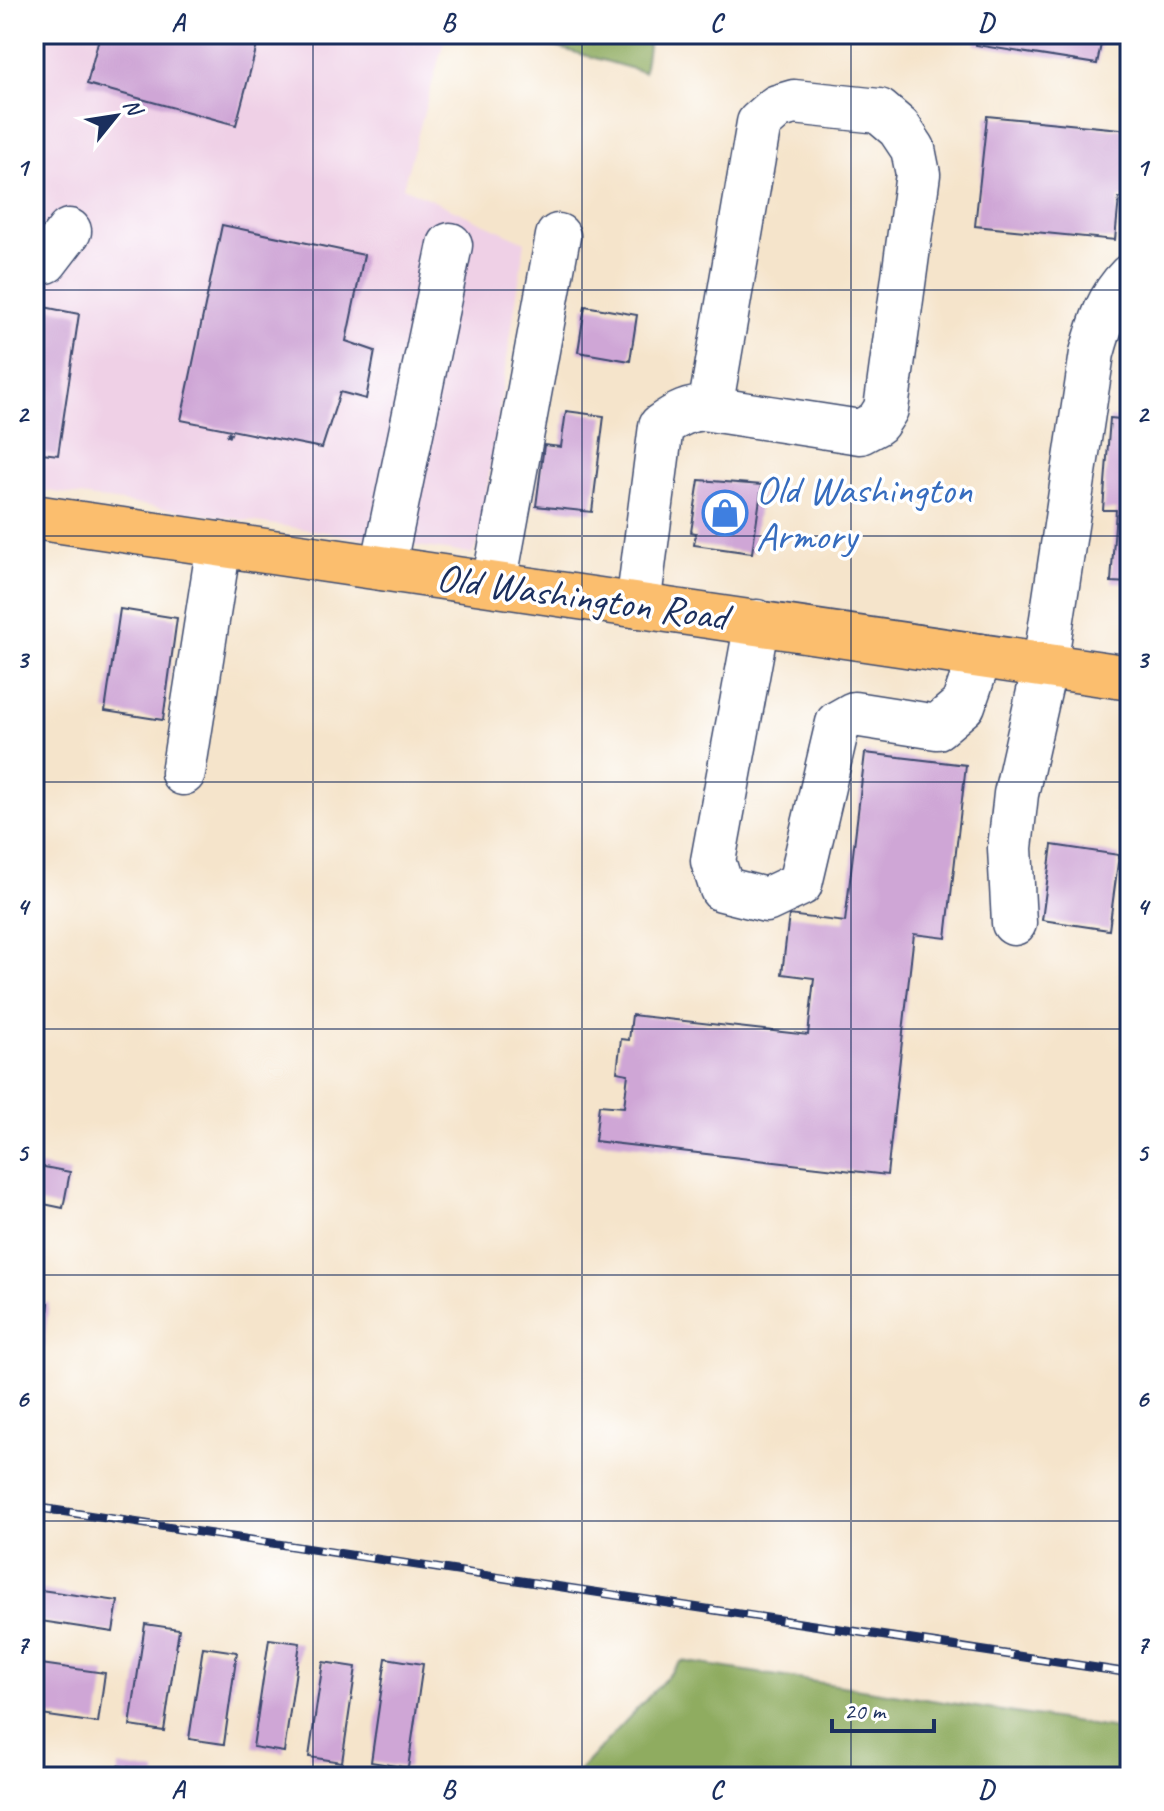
<svg xmlns="http://www.w3.org/2000/svg" width="1164" height="1811" viewBox="0 0 1164 1811" font-family="Caveat,sans-serif">
  <style>
    .built { fill: #efd0e6 }
    .forest { fill: #8fac60; stroke: #556e5f; stroke-width: 2 }
    .building { fill: #cfa6d6 }
    .lines { fill: none; stroke-linecap: round; stroke-linejoin: round }
    .minor-casing { stroke: #3c4a6e; stroke-width: 47 }
    .major-casing { stroke: #3c4a6e; stroke-width: 47 }
    .path { stroke: #3c4a6e; stroke-width: 5; stroke-dasharray: 6 6; stroke-linecap: butt }
    .minor { stroke: #fff; stroke-width: 44 }
    .major { stroke: #fbbe6e; stroke-width: 44 }
    .rail-casing { stroke: #1b2f5e; stroke-width: 9 }
    .rail { stroke: #fff; stroke-width: 6; stroke-dasharray: 18; stroke-linecap: butt }
    .grid { fill: none; stroke: #1b2f5e; stroke-width: 2; stroke-opacity: 0.55 }
    .labels { text-anchor: middle; dominant-baseline: central; stroke-width: 7; stroke-linejoin: round; paint-order: stroke }
    .shop-label { font-size: 40px; fill: #366cbe; stroke: #fff; text-anchor: start }
    .street-label { font-size: 40px; fill: #1b2f5e; stroke: #fff }
    .neatline { fill: none; stroke: #1b2f5e; stroke-width: 3 }
    .grid-label { font-size: 26px; text-anchor: middle; font-weight: bold; fill: #1b2f5e }
  </style>
  <rect width="100%" height="100%" fill="#fff"/>
  <filter id="ink" filterUnits="userSpaceOnUse"><feTurbulence type="fractalNoise" baseFrequency=".0125" numOctaves="2"/><feDisplacementMap in="SourceGraphic" scale="16" xChannelSelector="R" yChannelSelector="G"/><feConvolveMatrix kernelMatrix="1 2 1 2 8 2 1 2 1" color-interpolation-filters="sRGB"/></filter>
  <filter id="wash" filterUnits="userSpaceOnUse"><feTurbulence type="fractalNoise" baseFrequency=".006" numOctaves="4" result="noise"/><feDisplacementMap in="SourceGraphic" scale="32" xChannelSelector="R" yChannelSelector="G"/><feGaussianBlur stdDeviation="1.8" result="paint"/><feColorMatrix in="noise" values="0 0 0 0 0 0 0 0 0 0 0 0 0 0 0 0 0 1.4 0 .05"/><feComposite in="paint" operator="in"/></filter>
  <g filter="url(#wash)">
    <rect width="100%" height="100%" fill="#f5e4cb"/>
    <!-- built -->
    <path class="built" d="M46 34H446L403 187 525 242 479 541 472 554 34 489V73Z"/>
    <!-- forest -->
    <path class="forest" d="M510 34H650L644 72Z
      M682 1661 1130 1731V1777H573Z"/>
    <g id="blocks">
      <!-- building -->
      <path class="building" d="M100 34H260L236 125 87 84Z
        M976 34H1103L1097 64 976 45Z
        M987 116 1130 130V199L1119 198 1115 240 975 226Z
        M222 225 364 255 346 341 375 351 366 399 340 392 322 448 181 420Z
        M34 305 79 314 58 455 34 452Z
        M585 306 637 315 630 361 578 352Z
        M566 411 604 416 592 512 536 506 544 445 561 447Z
        M1110 418 1130 420V583L1111 582 1116 510H1103Z
        M699 480 762 485 752 553 694 545 696 533 691 532Z
        M120 609 177 618 163 720 105 711Z
        M865 753 966 765 946 938 914 934 887 1175 595 1141 599 1105 624 1107 628 1074 617 1072 621 1039 629 1040 632 1015 808 1035 814 978 782 974 789 915 845 922Z
        M1052 845 1119 855 1109 930 1042 920Z
        M34 1165 70 1172 63 1208 34 1202Z
        M34 1301 49 1303 36 1408H34Z
        M34 1589 118 1601 113 1632 34 1620Z
        M145 1624 179 1629 164 1731 130 1726Z
        M269 1639 300 1643 284 1752 253 1747Z
        M203 1647 237 1652 224 1744 189 1739Z
        M386 1658 423 1664 408 1768 371 1762Z
        M323 1662 356 1667 342 1762 309 1757Z
        M34 1663 105 1673 98 1723 34 1714Z
        M119 1766 156 1772V1777H118Z"/>
    </g>
  </g>
  <g filter="url(#ink)">
    <use href="#blocks" fill-opacity="0" stroke="#3c4a6e" stroke-width="2"/>
    <g class="lines">
      <!-- minor casing -->
      <g class="minor-casing">
        <path id="minor" d="M34 263 46 261 69 231
          M383 568 450 245
          M494 584 558 236
          M638 606 661 426C676 415 692 406 710 409L860 432 877 423 886 409 918 174 913 149 899 128 879 111 794 102 777 107 759 123 710 409
          M757 622 713 861 722 889 766 900 800 884 838 723 854 714 937 727 963 705 980 656
          M183 773 219 544
          M1014 923 1010 848 1016 794 1045 665 1092 353C1100 324 1108 298 1130 276"/>
      </g>
      <!-- major casing -->
      <g class="major-casing">
        <path id="major" d="M34 517 1130 678"/>
      </g>
      <!-- path -->
      <path class="path" d="M228 437 231 430"/>
      <!-- minor -->
      <use href="#minor" class="minor"/>
      <!-- major -->
      <use href="#major" class="major"/>
      <!-- rail casing -->
      <g class="rail-casing">
        <path id="rail" d="M34 1507 1130 1673"/>
      </g>
      <!-- rail -->
      <use href="#rail" class="rail"/>
    </g>
  </g>
  <!-- grid -->
  <path class="grid" d="M313 34V1777M582 34V1777M851 34V1777M34 290H1130M34 536H1130M34 782H1130M34 1029H1130M34 1275H1130M34 1521H1130"/>
  <!-- icons -->
  <defs>
    <g id="shop-ring" transform="scale(2.3)"><circle r="9.5" fill="#fff" stroke="#3f7fe0" stroke-width="1.5"/><path d="M-5-2.5h2.3a2.7 3.5 0 0 1 5.4 0H5L5.5 6h-11ZM-1.5-2.5h3a1.5 2.3 0 0 0-3 0Z" fill="#3f7fe0"/></g>
  </defs>
  <g fill-rule="evenodd">
    <use href="#shop-ring" x="725" y="513"/>
  </g>
  <g class="labels">
    <!-- shop labels -->
    <g class="shop-label">
      <text x="756" y="490">Old Washington<tspan x="756" dy="46">Armory</tspan></text>
    </g>
    <!-- street labels -->
    <g class="street-label">
      <text transform="translate(582 597) rotate(8)">Old Washington Road</text>
    </g>
  </g>
  <!-- margin -->
  <rect width="1164" height="1811" fill="none" stroke="#fff" stroke-width="88"/>
  <!-- north arrow -->
  <g transform="translate(116 116) rotate(60)" stroke="#ffffff" stroke-width="6" paint-order="stroke">
  <path d="M0-6L14 30L0 20L-14 30Z" fill="#1b2f5e"/>
  <text y="-12" font-size="22" font-weight="bold" text-anchor="middle" fill="#1b2f5e">N</text>
  </g>
  <!-- scale -->
  <path d="M832 1719v12h102v-12" fill="none" stroke="#1b2f5e" stroke-width="4"/>
  <text x="844" y="1719" font-size="24" fill="#1b2f5e" stroke="#ffffff" stroke-width="6" paint-order="stroke">20 m</text>
  <rect x="44" y="44" width="1076" height="1723" class="neatline"/>
  <g class="grid-label">
    <text x="178" y="31">A</text>
    <text x="448" y="31">B</text>
    <text x="716" y="31">C</text>
    <text x="986" y="31">D</text>
    <text x="22" y="176">1</text>
    <text x="1142" y="176">1</text>
    <text x="22" y="422">2</text>
    <text x="1142" y="422">2</text>
    <text x="22" y="668">3</text>
    <text x="1142" y="668">3</text>
    <text x="22" y="915">4</text>
    <text x="1142" y="915">4</text>
    <text x="22" y="1161">5</text>
    <text x="1142" y="1161">5</text>
    <text x="22" y="1407">6</text>
    <text x="1142" y="1407">6</text>
    <text x="22" y="1653">7</text>
    <text x="1142" y="1653">7</text>
    <text x="178" y="1798">A</text>
    <text x="448" y="1798">B</text>
    <text x="716" y="1798">C</text>
    <text x="986" y="1798">D</text>
  </g>
</svg>
